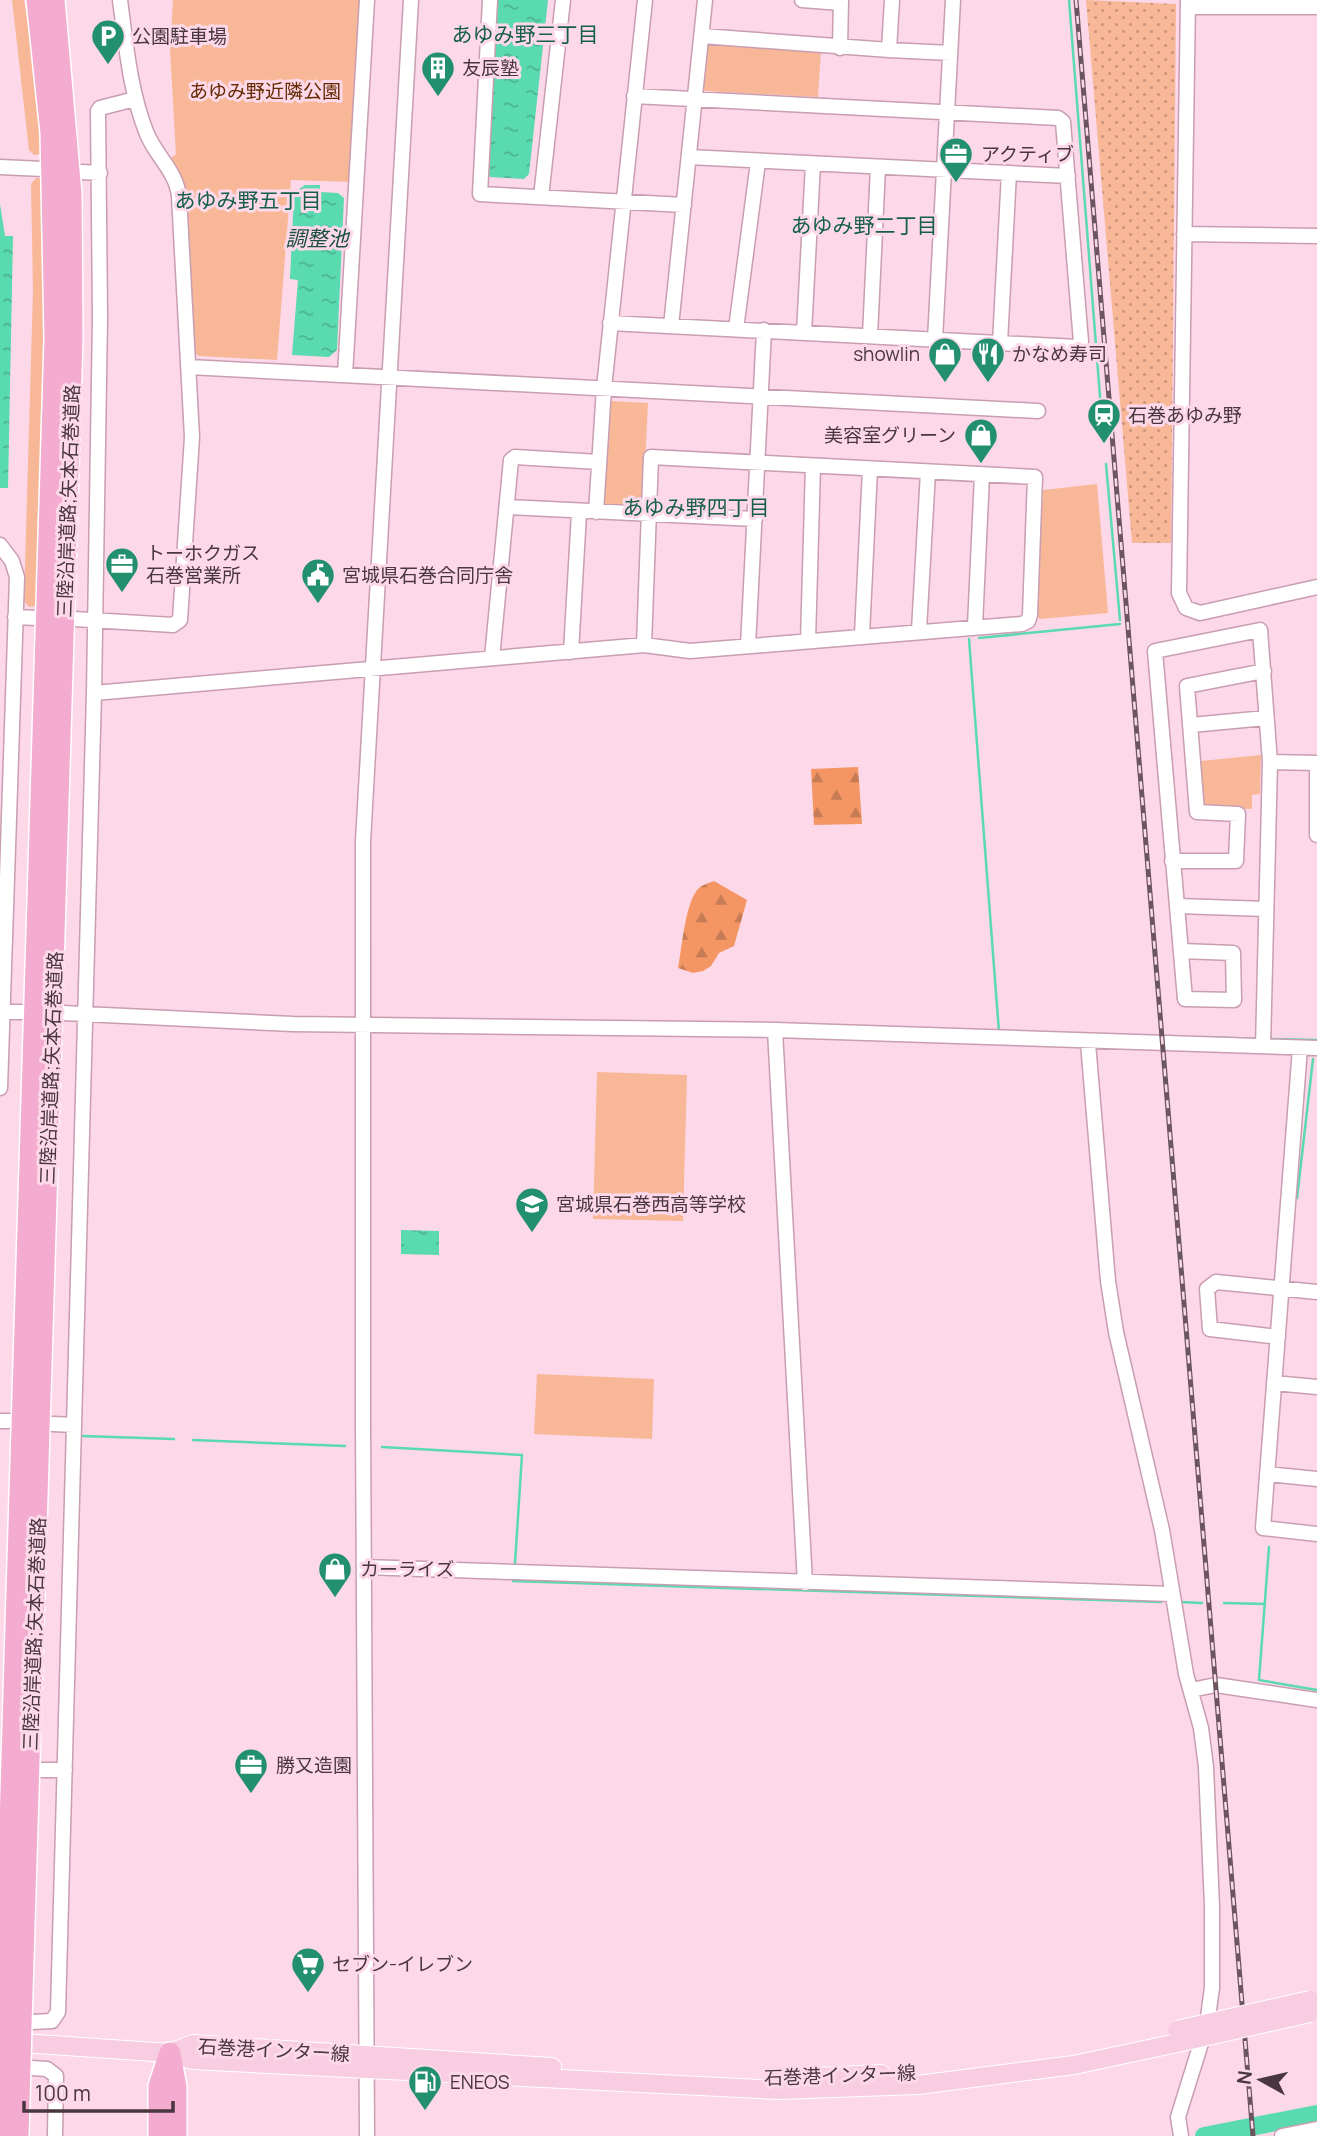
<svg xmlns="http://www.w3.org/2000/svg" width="1317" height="2136" viewBox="0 0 1317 2136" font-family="Manrope,'Noto Sans JP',sans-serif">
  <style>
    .grass { fill: url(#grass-dots) }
    .forest { fill: url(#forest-firs) }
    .green { fill: #f8b898 }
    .water { fill: url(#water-ripples) }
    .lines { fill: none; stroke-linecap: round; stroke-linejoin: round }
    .stream { stroke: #59daaf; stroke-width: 2.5 }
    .river { stroke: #59daaf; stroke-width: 18 }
    .minor-casing { stroke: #c99db2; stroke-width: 17 }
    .major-casing { stroke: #fff; stroke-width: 20 }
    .highway-casing { stroke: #fff; stroke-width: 24 }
    .minor { stroke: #fff; stroke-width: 14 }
    .major { stroke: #f8cde2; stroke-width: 18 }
    .highway { stroke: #f3abcf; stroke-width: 21 }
    .rail-casing { stroke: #6b555f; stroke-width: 5 }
    .rail { stroke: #fdd8e9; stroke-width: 2.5; stroke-dasharray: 8; stroke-linecap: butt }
    .major-bridge-casing { stroke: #fff; stroke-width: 20; stroke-linecap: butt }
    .highway-bridge-casing { stroke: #fff; stroke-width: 24; stroke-linecap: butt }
    .major-bridge { stroke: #f8cde2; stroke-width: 18 }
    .highway-bridge { stroke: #f3abcf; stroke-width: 21 }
    .labels { text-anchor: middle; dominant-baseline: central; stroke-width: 6; stroke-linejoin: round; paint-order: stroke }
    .poi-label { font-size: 19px; fill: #49363f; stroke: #fdd8e9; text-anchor: start }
    .park-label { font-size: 19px; fill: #632901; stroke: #fdd8e9 }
    .street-label { font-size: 19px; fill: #49363f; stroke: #fdd8e9 }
    .neighbourhood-label { font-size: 21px; fill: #155f49; stroke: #fdd8e9 }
    .water-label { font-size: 21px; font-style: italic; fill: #1b503f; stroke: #fdd8e9 }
  </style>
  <defs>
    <pattern id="grass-dots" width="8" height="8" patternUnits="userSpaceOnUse" patternTransform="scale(1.75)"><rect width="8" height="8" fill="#f8b898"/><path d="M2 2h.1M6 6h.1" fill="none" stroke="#cb967d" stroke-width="1.8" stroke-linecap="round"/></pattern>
    <pattern id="forest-firs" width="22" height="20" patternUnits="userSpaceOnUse" patternTransform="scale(1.75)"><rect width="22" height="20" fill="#f39664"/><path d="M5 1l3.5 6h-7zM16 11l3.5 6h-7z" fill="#c77b54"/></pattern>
    <pattern id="water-ripples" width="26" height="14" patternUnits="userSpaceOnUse" patternTransform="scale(1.75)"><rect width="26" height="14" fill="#59daaf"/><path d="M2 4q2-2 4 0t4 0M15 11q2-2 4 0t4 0" fill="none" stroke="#4cb290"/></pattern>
  </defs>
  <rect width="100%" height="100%" fill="#fdd8e9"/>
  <!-- grass -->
  <path class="grass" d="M1086 0 1176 4 1171 543H1132Z"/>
  <!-- forest -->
  <path class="forest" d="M858 767 862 824 814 825 811 769Z
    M714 881 747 900 734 946 719 953 711 966 703 971 693 973 678 968C682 949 685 901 699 888 702 885 709 883 714 881Z"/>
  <!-- green -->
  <path class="green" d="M12 0H24L33 53 41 154 34 155 29 150Z
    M173 0H363L353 182 291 180 277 360 199 356 192 351 186 189 170 159 176 154 170 50Z
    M711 42 821 51 818 97 705 91 701 86 705 45Z
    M36 178H42L44 346 36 606 29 607 24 601 33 291 31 184Z
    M612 401 648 403 643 505 637 510 607 508 601 504 606 406Z
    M1097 484 1108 613 1040 619 1036 615 1043 490Z
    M1261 755 1260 794 1252 795V809L1208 807 1203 801 1201 761Z
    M597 1072 687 1075 683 1221 593 1219Z
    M537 1374 654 1379 652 1439 534 1434Z"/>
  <!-- water -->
  <path class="water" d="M496 0H548L529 174 524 179 490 177 488 173Z
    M305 185H320V192L338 193 344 198 337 350 329 357 292 355 298 280 290 279 294 193Z
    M0 204 5 236H13L8 488H0Z
    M401 1230 439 1231V1255L401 1254Z"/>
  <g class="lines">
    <!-- stream -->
    <path class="stream" d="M1069 0 1101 409
      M1106 464 1120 620
      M979 638 1120 624
      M969 639 999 1032
      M1203 1037 1259 1039
      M1269 1039 1317 1040
      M1297 1198 1313 1059
      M83 1436 174 1439
      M193 1440 345 1446
      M382 1447 522 1455 515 1563
      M1269 1547 1259 1680 1317 1690
      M513 1581 1161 1602
      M1180 1602 1202 1603
      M1224 1603 1265 1604"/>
    <!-- river -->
    <path class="river" d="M1204 2136 1317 2114"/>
    <!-- minor casing -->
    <g class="minor-casing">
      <path id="minor" d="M490 0 480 194 684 205
        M802 0 841 3
        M892 0 889 50 950 53
        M1188 0 1179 593 1186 608 1200 613 1317 587
        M1188 7H1317
        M702 36 889 50
        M840 48 841 0
        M689 157 1068 176
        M0 167 43 169
        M81 172 100 173
        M541 197 563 0
        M1184 234 1317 236
        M610 323 1077 347 1081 342 1063 122 1058 118 634 96
        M671 326 705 0
        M736 329 758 162
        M804 333 813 164
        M870 336 878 167
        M935 340 953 0
        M1000 343 1009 173
        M189 367 1038 411
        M345 375 367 0
        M507 507 755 519
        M596 512 604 388 645 0
        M0 545 12 561 17 577 0 1088
        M15 617 37 618
        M74 619 173 625 180 620 192 437 179 196C176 171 156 156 147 134 130 92 126 45 120 0
        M975 626 982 475
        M919 630 928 472
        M862 635 870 469
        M808 641 813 466
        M748 646 764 330
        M571 652 579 513
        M492 658 511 460 515 457 599 462
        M94 693 644 645 690 651 1022 624 1028 621 1030 615 1035 477 651 457 644 645
        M1191 725 1266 718
        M1270 762 1317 763
        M1317 763V835
        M1172 861H1236L1238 814 1197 812 1187 686 1264 671
        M1178 906 1266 909
        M1182 951 1233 953 1234 1000 1185 999 1155 651 1260 630 1270 762 1263 1046
        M0 1012H26
        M63 1013 293 1024 775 1030 1317 1048
        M775 1030 805 1583
        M1088 1043 1108 1281 1116 1332 1162 1530 1186 1674 1201 1728 1206 1767 1212 1906V1988L1207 2024 1178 2117 1181 2136
        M1300 1048 1263 1528 1317 1534
        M1278 1337 1210 1329 1207 1289 1216 1282 1317 1292
        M1274 1383 1317 1387
        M0 1421H9
        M53 1424 74 1425
        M1267 1474 1317 1479
        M364 1567 1172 1594
        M1191 1690 1216 1685 1317 1700
        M41 1770H65
        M32 2022 52 2021 58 2012 94 693 100 317 98 111 100 108 135 99
        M31 2068 47 2069 56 2076 55 2136
        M367 2136 363 1425V841L411 0
        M1282 2136 1317 2129"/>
    </g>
    <!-- major casing -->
    <g class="major-casing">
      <path id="major" d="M7 2042 170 2053 192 2060 778 2090 918 2085 1074 2065 1177 2043
        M170 2053 193 2044 552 2067
        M818 2077 881 2074"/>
    </g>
    <!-- highway casing -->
    <g class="highway-casing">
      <path id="highway" d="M4 2024 55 338 51 133 37 0
        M21 2024 72 339 71 194 54 0
        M170 2055 176 2087V2136
        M1 2136 3 2065
        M18 2136 20 2065
        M159 2136V2086L170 2053"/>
    </g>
    <!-- minor -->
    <use href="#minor" class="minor"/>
    <!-- major -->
    <use href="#major" class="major"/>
    <!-- highway -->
    <use href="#highway" class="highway"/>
    <!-- rail casing -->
    <g class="rail-casing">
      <path id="rail" d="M1076 0 1253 2136"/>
    </g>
    <!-- rail -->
    <use href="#rail" class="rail"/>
    <!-- major-bridge casing -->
    <g class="major-bridge-casing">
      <path id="major-bridge" d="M1177 2030 1310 2000
        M1177 2043 1310 2013"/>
    </g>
    <!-- highway-bridge casing -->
    <g class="highway-bridge-casing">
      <path id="highway-bridge" d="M3 2065 4 2024
        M20 2065 21 2024"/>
    </g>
    <!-- major-bridge -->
    <use href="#major-bridge" class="major-bridge"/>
    <!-- highway-bridge -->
    <use href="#highway-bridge" class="highway-bridge"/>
  </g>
  <!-- icons -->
  <defs>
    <g id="parking-pin" transform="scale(1.75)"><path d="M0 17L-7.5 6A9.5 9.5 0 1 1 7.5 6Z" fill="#228f6f" stroke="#fdd8e9"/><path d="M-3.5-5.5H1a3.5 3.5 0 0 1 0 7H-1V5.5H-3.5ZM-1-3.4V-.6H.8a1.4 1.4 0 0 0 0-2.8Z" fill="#fff"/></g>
    <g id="building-pin" transform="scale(1.75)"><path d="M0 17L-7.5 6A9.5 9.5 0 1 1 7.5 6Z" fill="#228f6f" stroke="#fdd8e9"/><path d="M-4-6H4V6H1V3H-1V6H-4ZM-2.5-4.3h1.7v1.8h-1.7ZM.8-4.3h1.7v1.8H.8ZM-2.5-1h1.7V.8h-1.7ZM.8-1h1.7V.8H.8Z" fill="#fff"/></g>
    <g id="office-pin" transform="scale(1.75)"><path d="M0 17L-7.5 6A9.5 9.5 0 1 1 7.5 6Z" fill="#228f6f" stroke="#fdd8e9"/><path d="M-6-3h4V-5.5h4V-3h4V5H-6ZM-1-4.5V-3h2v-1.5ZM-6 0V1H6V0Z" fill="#fff"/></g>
    <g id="shop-pin" transform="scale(1.75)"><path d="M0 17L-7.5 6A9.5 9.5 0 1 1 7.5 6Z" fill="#228f6f" stroke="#fdd8e9"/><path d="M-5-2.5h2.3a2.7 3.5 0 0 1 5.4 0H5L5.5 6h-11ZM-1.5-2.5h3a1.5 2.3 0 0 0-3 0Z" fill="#fff"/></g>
    <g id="restaurant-pin" transform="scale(1.75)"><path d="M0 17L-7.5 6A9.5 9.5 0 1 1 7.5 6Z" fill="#228f6f" stroke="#fdd8e9"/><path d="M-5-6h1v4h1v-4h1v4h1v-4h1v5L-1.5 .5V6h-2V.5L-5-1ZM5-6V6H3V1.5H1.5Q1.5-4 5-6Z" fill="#fff"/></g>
    <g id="station-pin" transform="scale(1.75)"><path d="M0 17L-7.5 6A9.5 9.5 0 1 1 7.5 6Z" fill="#228f6f" stroke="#fdd8e9"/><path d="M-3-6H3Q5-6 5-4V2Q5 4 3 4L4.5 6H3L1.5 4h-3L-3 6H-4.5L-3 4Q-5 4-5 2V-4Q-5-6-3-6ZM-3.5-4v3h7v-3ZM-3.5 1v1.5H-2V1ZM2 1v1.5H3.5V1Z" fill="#fff"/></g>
    <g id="civic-pin" transform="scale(1.75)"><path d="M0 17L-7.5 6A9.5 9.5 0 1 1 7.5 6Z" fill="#228f6f" stroke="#fdd8e9"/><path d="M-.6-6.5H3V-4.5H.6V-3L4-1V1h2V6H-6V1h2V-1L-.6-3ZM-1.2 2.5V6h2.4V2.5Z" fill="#fff"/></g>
    <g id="school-pin" transform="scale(1.75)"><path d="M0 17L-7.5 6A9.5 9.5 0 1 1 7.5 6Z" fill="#228f6f" stroke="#fdd8e9"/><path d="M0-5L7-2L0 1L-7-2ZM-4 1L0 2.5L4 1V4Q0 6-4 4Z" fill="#fff"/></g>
    <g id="supermarket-pin" transform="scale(1.75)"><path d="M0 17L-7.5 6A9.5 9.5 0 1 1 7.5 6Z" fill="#228f6f" stroke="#fdd8e9"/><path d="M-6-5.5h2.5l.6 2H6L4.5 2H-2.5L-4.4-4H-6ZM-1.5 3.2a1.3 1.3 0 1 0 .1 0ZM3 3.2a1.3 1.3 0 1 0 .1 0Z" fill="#fff"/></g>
    <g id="fuel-pin" transform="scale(1.75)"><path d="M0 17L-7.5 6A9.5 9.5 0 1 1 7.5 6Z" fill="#228f6f" stroke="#fdd8e9"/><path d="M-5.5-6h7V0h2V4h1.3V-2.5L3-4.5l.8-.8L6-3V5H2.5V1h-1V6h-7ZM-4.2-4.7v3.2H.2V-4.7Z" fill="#fff"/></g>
  </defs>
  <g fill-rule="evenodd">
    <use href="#parking-pin" x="108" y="36"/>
    <use href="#building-pin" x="438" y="68"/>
    <use href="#office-pin" x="956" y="154"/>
    <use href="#shop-pin" x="945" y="354"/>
    <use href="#restaurant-pin" x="988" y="354"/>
    <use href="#station-pin" x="1104" y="415"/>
    <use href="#shop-pin" x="981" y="435"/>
    <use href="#office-pin" x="122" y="564"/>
    <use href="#civic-pin" x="318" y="575"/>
    <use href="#school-pin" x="532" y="1204"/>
    <use href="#shop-pin" x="335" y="1569"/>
    <use href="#office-pin" x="251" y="1765"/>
    <use href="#supermarket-pin" x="308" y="1964"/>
    <use href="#fuel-pin" x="425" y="2082"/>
  </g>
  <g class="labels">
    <!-- poi labels -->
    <g class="poi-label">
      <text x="132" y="36">公園駐車場</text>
      <text x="462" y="68">友辰塾</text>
      <text x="981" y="154">アクティブ</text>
      <text x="920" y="354" text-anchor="end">showlin</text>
      <text x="1012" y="354">かなめ寿司</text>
      <text x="1128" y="415">石巻あゆみ野</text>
      <text x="956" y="435" text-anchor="end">美容室グリーン</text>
      <text x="146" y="553">トーホクガス<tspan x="146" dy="22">石巻営業所</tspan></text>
      <text x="342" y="575">宮城県石巻合同庁舎</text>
      <text x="556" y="1204">宮城県石巻西高等学校</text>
      <text x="360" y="1569">カーライズ</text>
      <text x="276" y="1765">勝又造園</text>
      <text x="332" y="1964">セブン-イレブン</text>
      <text x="450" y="2082">ENEOS</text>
    </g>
    <!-- park labels -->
    <g class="park-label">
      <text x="265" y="91">あゆみ野近隣公園</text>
    </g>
    <!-- street labels -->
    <g class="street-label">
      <text transform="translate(68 501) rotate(-88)">三陸沿岸道路;矢本石巻道路</text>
      <text transform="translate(51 1068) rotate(-88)">三陸沿岸道路;矢本石巻道路</text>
      <text transform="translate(34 1634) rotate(-88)">三陸沿岸道路;矢本石巻道路</text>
      <text transform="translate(274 2050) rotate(3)">石巻港インター線</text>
      <text transform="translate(840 2075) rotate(-2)">石巻港インター線</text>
    </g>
    <!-- neighbourhood labels -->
    <g class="neighbourhood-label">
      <text x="525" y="34">あゆみ野三丁目</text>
      <text x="248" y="200">あゆみ野五丁目</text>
      <text x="864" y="225">あゆみ野二丁目</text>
      <text x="696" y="507">あゆみ野四丁目</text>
    </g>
    <!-- water labels -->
    <g class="water-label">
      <text x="317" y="238">調整池</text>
    </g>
  </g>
  <!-- north arrow -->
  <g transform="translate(1261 2080) rotate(278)" stroke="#fdd8e9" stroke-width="5" paint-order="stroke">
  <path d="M0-5L12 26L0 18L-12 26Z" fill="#49363f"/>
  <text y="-10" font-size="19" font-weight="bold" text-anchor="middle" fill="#49363f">N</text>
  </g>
  <!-- scale -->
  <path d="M24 2101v10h149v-10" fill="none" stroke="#49363f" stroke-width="3.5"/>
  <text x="35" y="2101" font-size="21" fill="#49363f" stroke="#fdd8e9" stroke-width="5" paint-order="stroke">100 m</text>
</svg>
